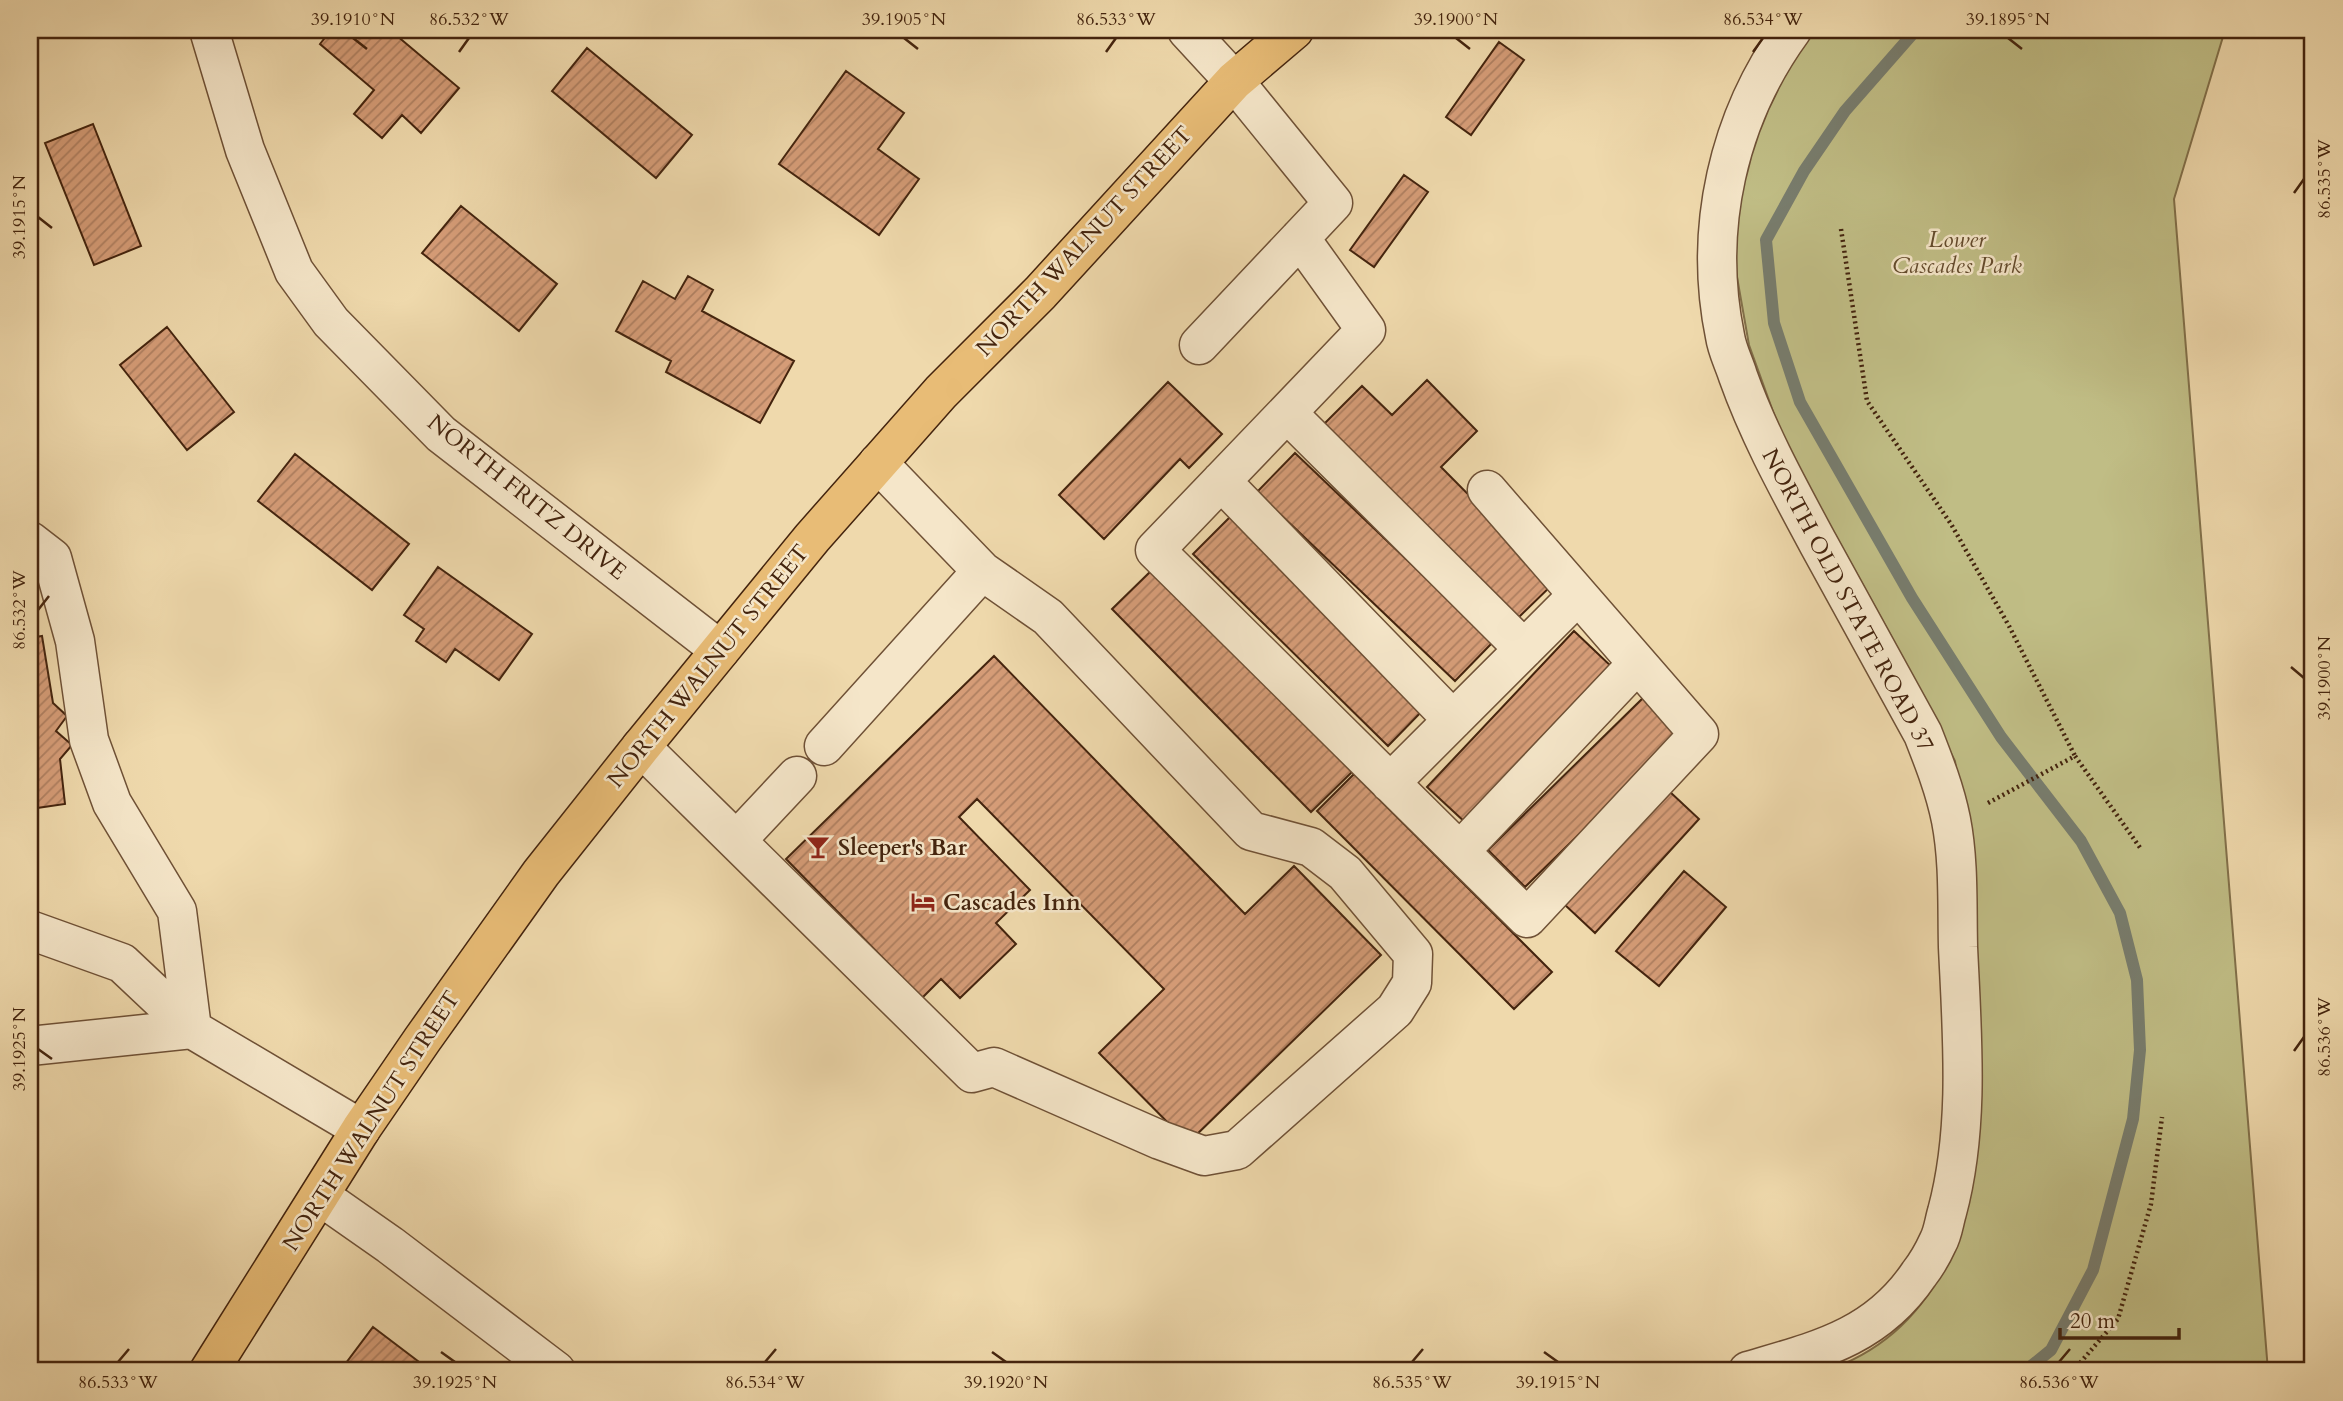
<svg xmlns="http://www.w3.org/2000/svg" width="2343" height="1401" viewBox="0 0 2343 1401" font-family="Cardo,serif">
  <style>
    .park { fill: #c0bd85; stroke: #82704a; stroke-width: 2 }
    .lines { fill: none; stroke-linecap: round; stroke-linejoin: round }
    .stream { stroke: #787d6e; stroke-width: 12 }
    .building { fill: url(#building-hatch); stroke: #44240e; stroke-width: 2 }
    .minor-casing { stroke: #6f5136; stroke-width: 41 }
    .major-casing { stroke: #44240e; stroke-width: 41 }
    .path { stroke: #44240e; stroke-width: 4.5; stroke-dasharray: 2 3.5; stroke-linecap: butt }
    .minor { stroke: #f5e6c9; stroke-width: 38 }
    .major { stroke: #e8bc76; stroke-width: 38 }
    .ticks { fill: none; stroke: #44240e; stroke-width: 2.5 }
    .labels { text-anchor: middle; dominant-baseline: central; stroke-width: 5; stroke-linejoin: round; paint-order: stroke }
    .park-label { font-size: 23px; font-style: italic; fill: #634a2c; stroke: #f5e6c9 }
    .street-label { font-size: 23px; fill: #44240e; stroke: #f5e6c9 }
    .poi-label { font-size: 23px; font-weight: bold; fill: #44240e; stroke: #f5e6c9; text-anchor: start }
    .neatline { fill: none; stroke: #44240e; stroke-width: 2.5 }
    .ticks-label { font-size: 18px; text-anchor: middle; fill: #44240e }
  </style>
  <defs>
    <pattern id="building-hatch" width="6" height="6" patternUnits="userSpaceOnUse" patternTransform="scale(1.75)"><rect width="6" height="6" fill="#d59c77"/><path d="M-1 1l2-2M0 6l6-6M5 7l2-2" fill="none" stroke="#ae7f60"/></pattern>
  </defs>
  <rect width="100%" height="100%" fill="#efd9ac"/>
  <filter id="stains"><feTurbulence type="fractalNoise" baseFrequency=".00286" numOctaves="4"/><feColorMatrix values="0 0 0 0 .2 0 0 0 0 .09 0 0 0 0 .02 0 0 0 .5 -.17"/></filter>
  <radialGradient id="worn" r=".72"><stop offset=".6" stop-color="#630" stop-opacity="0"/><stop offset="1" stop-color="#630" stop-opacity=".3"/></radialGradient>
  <!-- park -->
  <path class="park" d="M1810 30H2225L2174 199 2268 1371H1825C1921 1339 1962 1256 1976 1161L1971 872 1955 761 1891 636 1784 442 1749 345 1731 243 1744 164 1773 84Z"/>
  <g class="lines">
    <!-- stream -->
    <path class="stream" d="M1916 30 1845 111 1804 171 1766 240 1774 323 1800 402 1912 598 2001 737 2081 841 2120 913 2137 980 2140 1050 2133 1119 2093 1270 2051 1350 2025 1371"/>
  </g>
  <!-- building -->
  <path class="building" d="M331 30H390L459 88 421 133 402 115 382 138 354 114 374 90 320 44Z
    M1499 42 1524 60 1471 135 1446 117Z
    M587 48 692 135 656 178 552 91Z
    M846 71 904 113 878 149 919 179 879 235 779 164Z
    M93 124 141 246 94 265 45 143Z
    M1404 175 1428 192 1374 267 1350 250Z
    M461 206 557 284 519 331 422 253Z
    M688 276 713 290 702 311 794 361 760 423 666 372 671 361 616 331 643 281 675 299Z
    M167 327 234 412 187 450 120 365Z
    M1427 380 1477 431 1441 467 1555 582 1518 618 1324 424 1362 386 1392 415Z
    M1168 382 1222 434 1189 468 1180 459 1104 539 1059 495Z
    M1295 453 1493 642 1455 681 1257 492Z
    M295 454 409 544 372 590 258 501Z
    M1232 515 1427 706 1388 746 1193 554Z
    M438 567 532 634 499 680 455 649 446 662 416 641 424 629 404 615Z
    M1153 569 1352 772 1311 812 1112 609Z
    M1574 631 1614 669 1467 824 1427 787Z
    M42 636 53 703 67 716 56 731 72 745 60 759 65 804 30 809V638Z
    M994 656 1245 914 1294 866 1381 955 1188 1143 1099 1053 1164 989 977 799 959 817 1030 890 996 923 1016 944 960 998 941 979 922 998 786 859Z
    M1645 696 1682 734 1525 887 1488 850Z
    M1354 774 1552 972 1514 1009 1317 811Z
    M1669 791 1699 819 1595 933 1565 905Z
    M1684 871 1726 907 1659 986 1616 951Z
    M373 1327 431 1371H340Z"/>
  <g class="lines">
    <!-- minor casing -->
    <g class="minor-casing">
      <path id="minor" d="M209 30 245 150 294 271 331 322 441 434 720 650
        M1187 30 1234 81 1333 203 1199 345
        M1300 238 1366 330 1155 550 1527 918 1699 734 1487 490
        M1287 413 1524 649
        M1221 481 1453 720
        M30 541 52 558 75 641 89 740 112 803 177 911 192 1029 30 1046
        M824 746 982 571
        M641 747 972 1073 994 1067 1160 1140 1204 1156 1237 1150 1395 1010 1412 983 1413 954 1345 873 1311 847 1251 831 1048 617 982 571 878 463
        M1390 783 1578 595
        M737 840 797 776
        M1460 851 1637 664
        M30 930 122 963 192 1029 361 1129
        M320 1196 390 1245 556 1371
        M1748 1371C1816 1351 1876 1338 1919 1274 1926 1265 1933 1253 1938 1242 1943 1233 1944 1222 1947 1212 1970 1127 1962 1034 1958 947 1957 905 1959 861 1951 820 1945 790 1934 762 1923 734 1888 671 1853 607 1818 543 1789 489 1759 435 1738 376 1734 363 1727 350 1725 336 1703 229 1728 118 1792 30"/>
    </g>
    <!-- major casing -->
    <g class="major-casing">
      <path id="major" d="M209 1371 361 1129 422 1040 541 873 641 747 812 538 941 392 1040 293 1234 81 1294 30"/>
    </g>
    <!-- path -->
    <path class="path" d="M1841 229 1867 401 1951 524 2009 626 2075 756
      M1988 803 2075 756 2141 849
      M2073 1371 2118 1319 2151 1204 2162 1117"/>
    <!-- minor -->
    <use href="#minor" class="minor"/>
    <!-- major -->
    <use href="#major" class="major"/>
  </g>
  <!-- ticks -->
  <path class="ticks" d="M353 38 367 49M904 38 918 49M1456 38 1470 49M2008 38 2022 49M459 52 469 38M1106 52 1116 38M1753 52 1763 38M2294 193 2304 179M38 217 52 228M38 610 49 596M2291 667 2304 678M38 1049 52 1059M2294 1051 2304 1037M441 1352 455 1362M992 1352 1006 1362M1544 1352 1558 1362M118 1362 129 1349M765 1362 776 1349M1412 1362 1423 1349M2059 1362 2070 1349"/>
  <!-- icons -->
  <defs>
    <g id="bar-bare" transform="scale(1.89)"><path d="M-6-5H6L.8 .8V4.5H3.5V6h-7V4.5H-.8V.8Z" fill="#8f2418" stroke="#f5e6c9" stroke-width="2.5" paint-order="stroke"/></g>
    <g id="hotel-bare" transform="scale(1.89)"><path d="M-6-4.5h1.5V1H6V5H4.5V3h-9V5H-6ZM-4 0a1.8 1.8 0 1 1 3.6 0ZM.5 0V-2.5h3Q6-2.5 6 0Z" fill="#8f2418" stroke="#f5e6c9" stroke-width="2.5" paint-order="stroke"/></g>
  </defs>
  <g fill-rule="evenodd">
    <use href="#bar-bare" x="818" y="847"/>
    <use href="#hotel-bare" x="923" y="902"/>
  </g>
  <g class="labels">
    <!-- park labels -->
    <g class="park-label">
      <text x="1957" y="239">Lower<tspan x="1957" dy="26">Cascades Park</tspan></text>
    </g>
    <!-- street labels -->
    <g class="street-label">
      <text transform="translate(1084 241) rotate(-47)">NORTH WALNUT STREET</text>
      <text transform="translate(527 497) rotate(39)">NORTH FRITZ DRIVE</text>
      <text transform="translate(1848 600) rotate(62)">NORTH OLD STATE ROAD 37</text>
      <text transform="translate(708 666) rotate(-51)">NORTH WALNUT STREET</text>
      <text transform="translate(371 1121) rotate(-57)">NORTH WALNUT STREET</text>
    </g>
    <!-- poi labels -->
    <g class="poi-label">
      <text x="838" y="847">Sleeper's Bar</text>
      <text x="943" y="902">Cascades Inn</text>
    </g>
  </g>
  <!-- margin -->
  <rect width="2343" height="1401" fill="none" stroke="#efd9ac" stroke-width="77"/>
  <!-- scale -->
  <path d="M2060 1328v10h119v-10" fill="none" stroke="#44240e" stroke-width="3.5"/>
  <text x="2070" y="1328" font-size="21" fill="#44240e" stroke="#f5e6c9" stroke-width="5" paint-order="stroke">20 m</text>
  <rect x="38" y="38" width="2266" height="1324" class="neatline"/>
  <g class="ticks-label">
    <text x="353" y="25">39.1910°N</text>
    <text x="469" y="25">86.532°W</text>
    <text x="904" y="25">39.1905°N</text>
    <text x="1116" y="25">86.533°W</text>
    <text x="1456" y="25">39.1900°N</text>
    <text x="1763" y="25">86.534°W</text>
    <text x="2008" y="25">39.1895°N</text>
    <text transform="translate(2324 179) rotate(-90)" y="6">86.535°W</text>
    <text transform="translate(19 217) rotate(-90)" y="6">39.1915°N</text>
    <text transform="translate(19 610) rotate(-90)" y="6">86.532°W</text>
    <text transform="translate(2324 678) rotate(-90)" y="6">39.1900°N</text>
    <text transform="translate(2324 1037) rotate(-90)" y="6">86.536°W</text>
    <text transform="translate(19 1049) rotate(-90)" y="6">39.1925°N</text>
    <text x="118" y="1388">86.533°W</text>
    <text x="455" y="1388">39.1925°N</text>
    <text x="765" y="1388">86.534°W</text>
    <text x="1006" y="1388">39.1920°N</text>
    <text x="1412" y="1388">86.535°W</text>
    <text x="1558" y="1388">39.1915°N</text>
    <text x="2059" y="1388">86.536°W</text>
  </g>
  <rect width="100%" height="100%" filter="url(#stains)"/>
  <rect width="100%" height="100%" fill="url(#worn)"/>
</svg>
